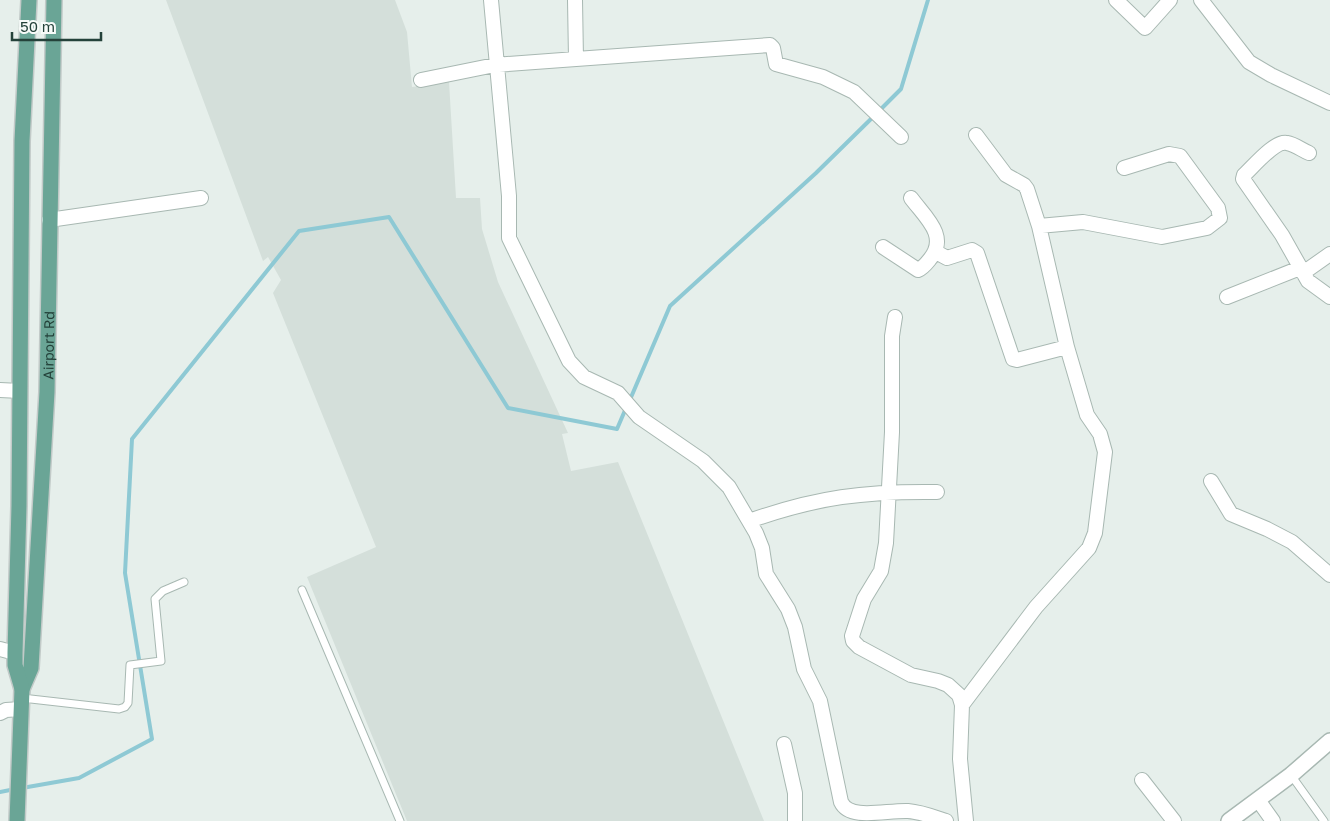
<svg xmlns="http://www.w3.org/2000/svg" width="1330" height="821" viewBox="0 0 1330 821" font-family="'Golos Text',sans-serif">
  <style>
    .built { fill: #d4dfda }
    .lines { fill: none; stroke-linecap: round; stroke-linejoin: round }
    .stream { stroke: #8ec9d4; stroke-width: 4 }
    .service-casing { stroke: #a8b8b2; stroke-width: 9 }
    .minor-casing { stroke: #a8b8b2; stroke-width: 16 }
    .tertiary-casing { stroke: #a8b8b2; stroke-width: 18 }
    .primary-casing { stroke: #c2cac8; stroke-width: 18 }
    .service { stroke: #fff; stroke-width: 7 }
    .minor { stroke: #fff; stroke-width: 14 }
    .tertiary { stroke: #fff; stroke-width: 15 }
    .primary { stroke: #6aa596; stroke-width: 15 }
    .labels { text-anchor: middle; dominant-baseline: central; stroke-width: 4.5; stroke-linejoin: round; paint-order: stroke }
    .street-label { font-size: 14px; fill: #24423a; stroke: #f7fbf9 }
  </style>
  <rect width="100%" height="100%" fill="#e6efeb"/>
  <!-- built -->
  <path class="built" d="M166 0H395L407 32 412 87 449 82 456 198H480L482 229 498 282 568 433 562 434 571 471 618 462 764 821H407L307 577 376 547 273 293 281 280 268 257 263 261Z"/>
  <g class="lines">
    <!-- stream -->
    <path class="stream" d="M879 111 901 89 928 0
      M629 402 670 306 816 173 874 116
      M22 788 79 778 152 739 125 573 132 439 299 231 389 217 508 408 617 429 626 408
      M0 792 15 789"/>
    <!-- service casing -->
    <g class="service-casing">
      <path id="service" d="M302 590 400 821
        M22 698 119 709 125 707 128 703 130 665 161 661 155 599 163 591 184 582
        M1291 775 1324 821"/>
    </g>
    <!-- minor casing -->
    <g class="minor-casing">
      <path id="minor" d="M491 0 509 196V238L569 361 584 377 618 393 639 417 703 461 729 487 756 533 762 548 766 574 788 609 795 627 804 669 820 701 841 802C850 821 886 810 908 811 921 812 934 817 946 821
        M575 0 576 59 770 45 773 48 776 64 823 77 854 92 901 137
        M1116 0 1145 28 1170 0
        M1201 0 1249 62 1271 75 1330 103
        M421 80 495 65 576 59
        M1309 153C1302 150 1294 144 1287 143 1275 140 1253 167 1244 175L1243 179 1282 235 1308 281 1330 297
        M49 220 201 198
        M1039 226 1083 222 1162 237 1207 228 1220 218 1218 208 1180 156 1169 154 1124 168
        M883 247 918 270C923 268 926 264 930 259 949 236 925 217 911 198
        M936 252 947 258 972 250 977 253 1013 359 1017 360 1067 347 1039 226 1027 189 1024 185 1006 175 976 135
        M1303 273 1330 254
        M1227 297 1300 268
        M895 317 892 336V432L886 543 881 571 864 599 852 636 853 641 859 647 911 675 938 681 948 685 959 695 962 705 960 759 966 821
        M0 390 20 391
        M1211 481 1231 514 1267 529 1292 542 1330 575
        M749 521C817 497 865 491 937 492
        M0 649 15 653
        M962 705 1036 607 1089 548 1095 533 1105 452 1100 434 1087 415 1067 347
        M0 713 6 710 21 709
        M784 744 795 793V821
        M1142 780 1174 821
        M1258 800 1273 821"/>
    </g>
    <!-- tertiary casing -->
    <g class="tertiary-casing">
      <path id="tertiary" d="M1229 821 1291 775 1330 741"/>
    </g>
    <!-- primary casing -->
    <g class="primary-casing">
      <g id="primary">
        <path id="s1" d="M22 689 31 668 47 392 54 0"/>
        <path d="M17 821 22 689 15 665V653L19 506 22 141 29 0"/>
      </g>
    </g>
    <!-- service -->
    <use href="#service" class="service"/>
    <!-- minor -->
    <use href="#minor" class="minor"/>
    <!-- tertiary -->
    <use href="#tertiary" class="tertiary"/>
    <!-- primary -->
    <use href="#primary" class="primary"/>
  </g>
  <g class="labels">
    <!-- street labels -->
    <g class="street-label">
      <text stroke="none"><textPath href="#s1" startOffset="346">Airport Rd</textPath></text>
    </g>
  </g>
  <!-- scale -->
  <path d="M12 32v8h89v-8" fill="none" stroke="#24423a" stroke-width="2.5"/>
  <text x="20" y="32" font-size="15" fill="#24423a" stroke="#f7fbf9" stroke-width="4" paint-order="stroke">50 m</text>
</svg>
